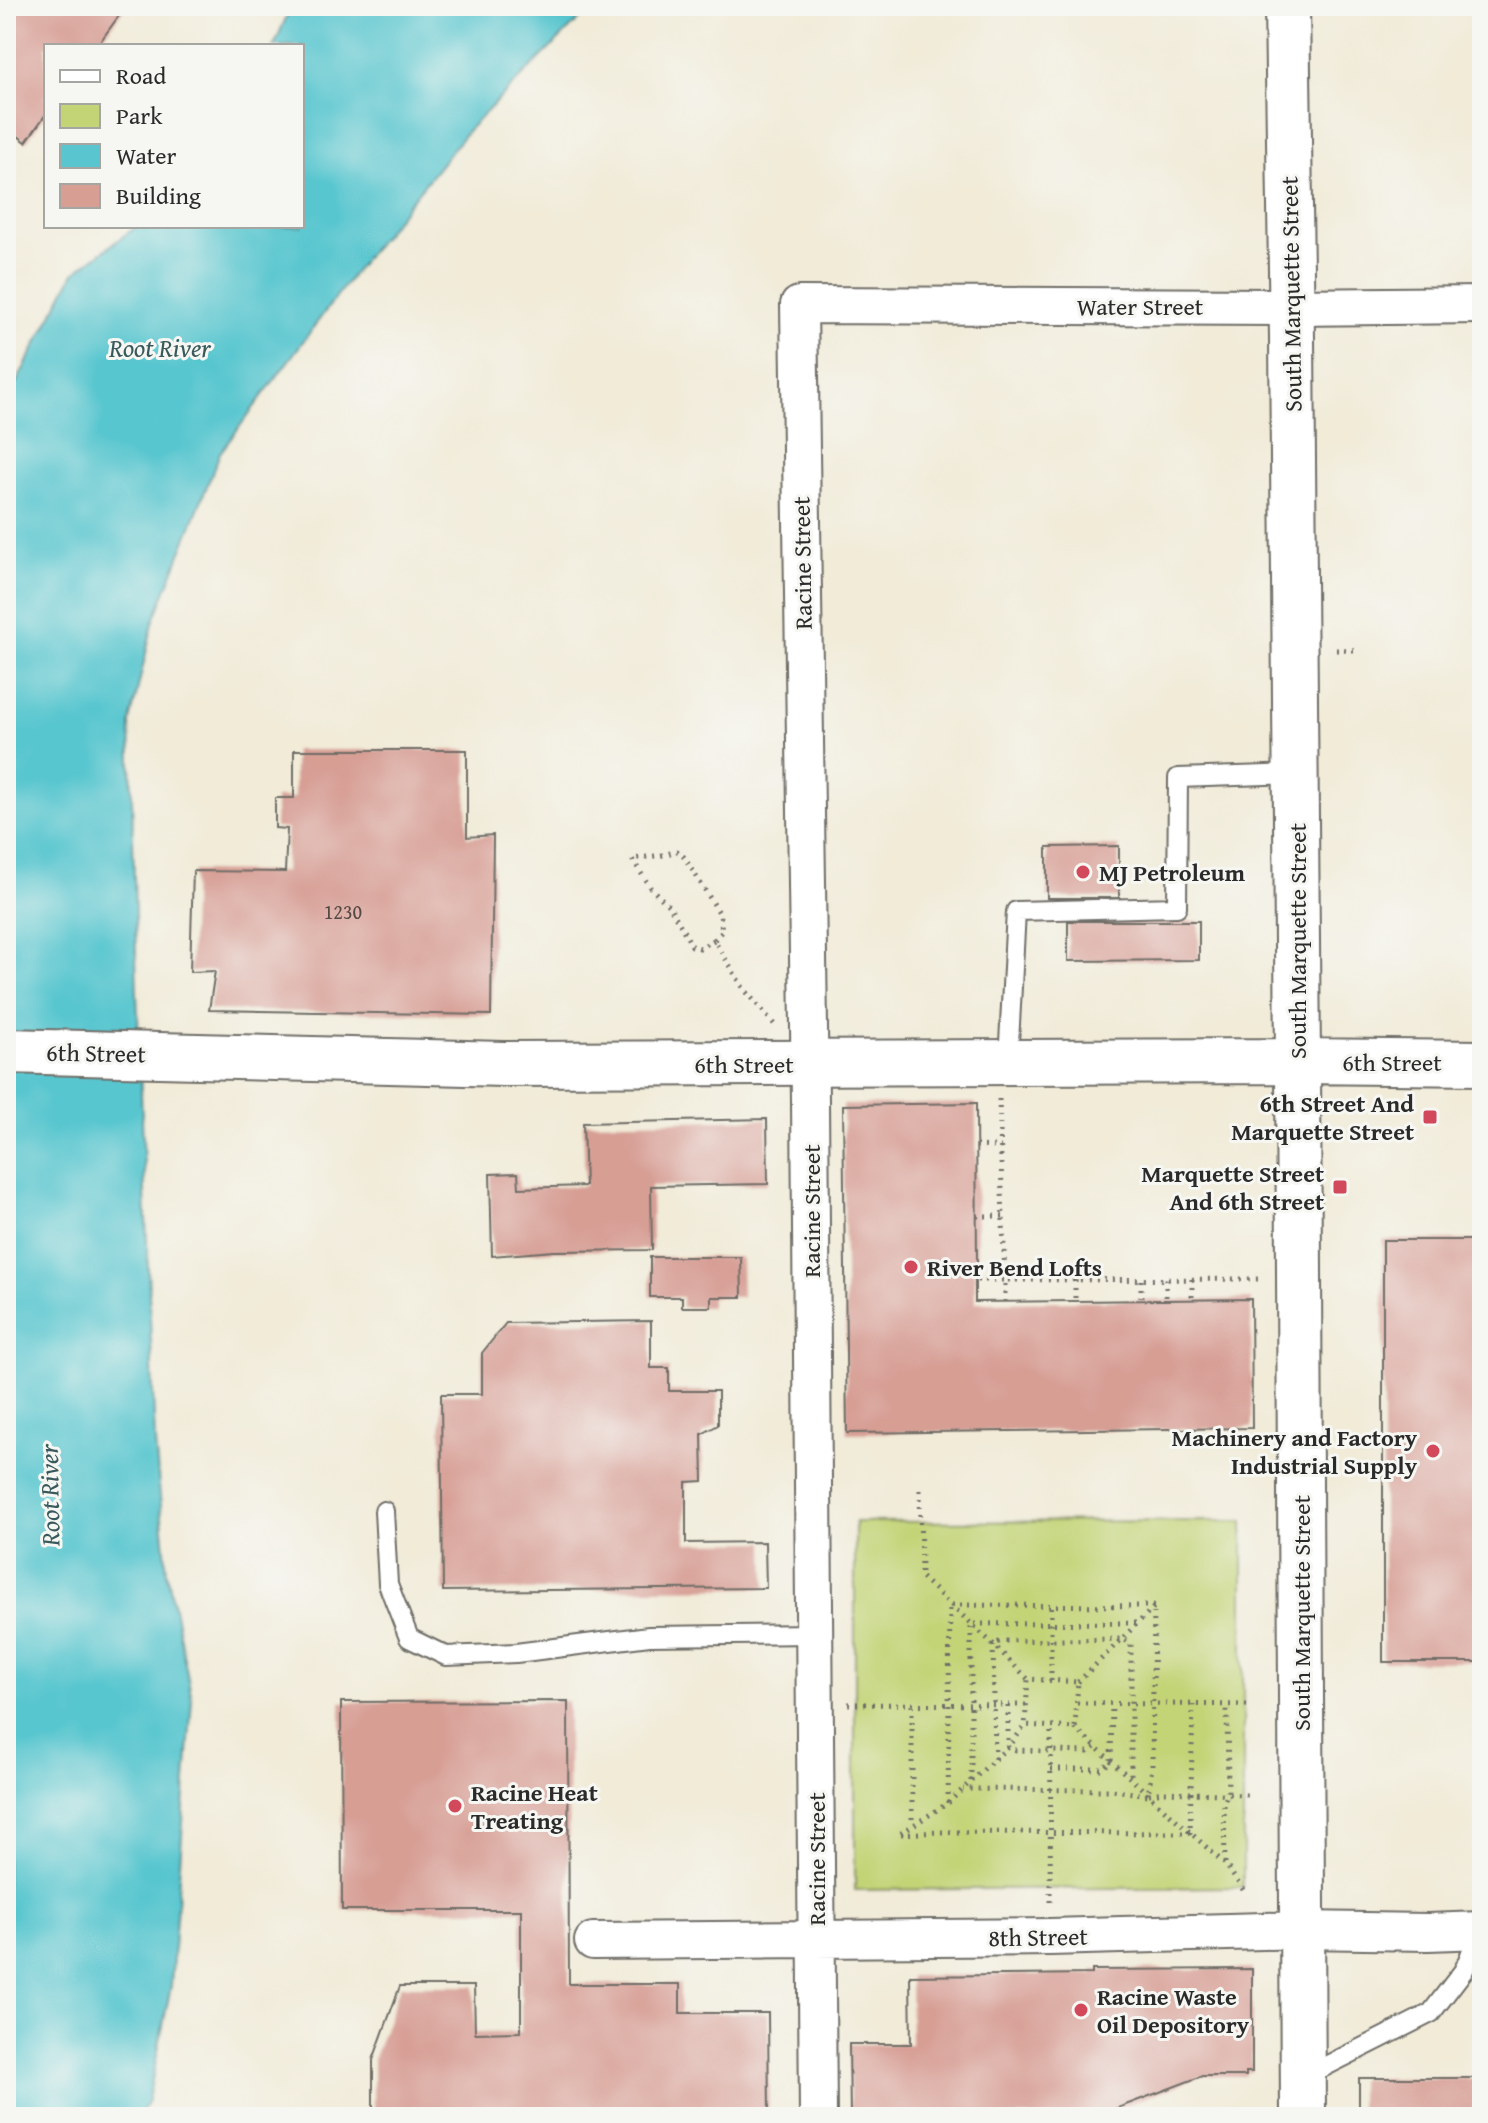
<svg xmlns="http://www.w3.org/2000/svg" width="1488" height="2123" viewBox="0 0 1488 2123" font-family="'Gentium Book Plus',serif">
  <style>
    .green { fill: #c3d477; stroke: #778051; stroke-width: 2 }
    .water { fill: #59c6cf; stroke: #42787d; stroke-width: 2 }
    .building { fill: #d79e94 }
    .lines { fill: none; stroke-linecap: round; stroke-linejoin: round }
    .service-casing { stroke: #706e68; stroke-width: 22 }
    .minor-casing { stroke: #706e68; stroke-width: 40 }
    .tertiary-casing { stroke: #706e68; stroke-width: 48 }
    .path { stroke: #706e68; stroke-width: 5; stroke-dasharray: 2 6; stroke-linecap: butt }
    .service { stroke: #fff; stroke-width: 18 }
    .minor { stroke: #fff; stroke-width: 36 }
    .tertiary { stroke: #fff; stroke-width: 44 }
    .poi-dot { fill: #d1495b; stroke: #f6f6f2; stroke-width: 3 }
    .labels { text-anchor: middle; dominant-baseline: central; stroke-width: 6; stroke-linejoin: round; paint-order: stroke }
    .number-label { font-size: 20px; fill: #564845 }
    .street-label { font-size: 24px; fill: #2b2b2b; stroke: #f6f6f2 }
    .poi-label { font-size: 24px; font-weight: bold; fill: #2b2b2b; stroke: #f6f6f2; text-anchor: start }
    .water-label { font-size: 26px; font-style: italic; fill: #395a5c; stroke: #f6f6f2 }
  </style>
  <rect width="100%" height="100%" fill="#f6f6f2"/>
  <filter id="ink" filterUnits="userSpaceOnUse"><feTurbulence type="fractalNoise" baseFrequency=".0125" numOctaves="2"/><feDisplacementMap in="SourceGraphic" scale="16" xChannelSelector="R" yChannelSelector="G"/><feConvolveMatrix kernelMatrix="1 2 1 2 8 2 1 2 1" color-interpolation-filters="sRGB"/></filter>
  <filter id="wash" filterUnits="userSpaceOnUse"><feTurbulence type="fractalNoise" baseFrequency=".006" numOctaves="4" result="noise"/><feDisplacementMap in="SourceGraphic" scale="32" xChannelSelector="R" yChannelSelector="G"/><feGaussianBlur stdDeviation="1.8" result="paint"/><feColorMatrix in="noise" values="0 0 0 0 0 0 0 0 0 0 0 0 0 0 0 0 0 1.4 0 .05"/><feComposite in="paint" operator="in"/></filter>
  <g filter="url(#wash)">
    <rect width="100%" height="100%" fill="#f1ebd8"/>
    <!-- green -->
    <path class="green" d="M1243 1521V1887L855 1890V1522Z"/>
    <!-- water -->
    <path class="water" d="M291 6H593L468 130 365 258 220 453 153 623 130 722 137 992 155 1442 167 1572 192 1699 171 1986 148 2100 140 2117H6V1817L12 1795 6 1706V402L74 273 137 226H302V46H274Z"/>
    <g id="blocks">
      <!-- building -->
      <path class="building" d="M6 6H126L97 46H46V114L26 142 6 127Z
        M294 750H467V837L493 835 491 1015 209 1010 215 971 190 972 193 871 285 872 287 829 275 828V798H294Z
        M1119 846V898H1047V847Z
        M1068 921H1199V960L1068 961Z
        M976 1103 977 1269H975V1302L1251 1299 1252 1428 847 1433 843 1105Z
        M767 1119 768 1184 651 1186 652 1250 554 1251 492 1256 490 1174 518 1173 519 1188 585 1186 583 1123Z
        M1383 1240H1482V1662H1383Z
        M650 1257H741L742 1297H711V1307H682V1297H650Z
        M651 1321V1368H669V1391H718V1425L702 1434 703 1481 686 1482V1543L765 1542 766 1588 443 1591 441 1394H482V1353L506 1323Z
        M568 1701 569 1984H680V2013H768L769 2117H373V2060L400 1986H474L475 2033 521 2032V1910H342L341 1702Z
        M1252 1969V2072H1246V2076H1202L1094 2117H850L849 2044H911L910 1976 1092 1974V1970Z
        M1359 2078H1482V2117H1359Z"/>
    </g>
  </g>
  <g filter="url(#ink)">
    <use href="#blocks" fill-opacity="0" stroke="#706e68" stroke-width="2"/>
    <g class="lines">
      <!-- service casing -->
      <g class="service-casing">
        <path id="service" d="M1008 1062 1016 911 1177 907 1178 778 1296 774
          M384 1511 388 1584 409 1638 446 1656 516 1653 649 1636 814 1634
          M1306 2076 1431 2013 1464 1970 1480 1930"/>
      </g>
      <!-- minor casing -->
      <g class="minor-casing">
        <path id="minor" d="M593 1941 1050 1937 1302 1930 1428 1932 1482 1930
          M818 2117 810 1100 799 305 1292 307 1482 305"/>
      </g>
      <!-- tertiary casing -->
      <g class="tertiary-casing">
        <path id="tertiary" d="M1287 6 1292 338 1298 1061 1303 2117
          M6 1051 504 1064 1298 1061 1482 1063"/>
      </g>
      <!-- path -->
      <path class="path" d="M1336 650H1355
        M714 940 700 948 692 946 670 907 650 887 632 859 663 855 677 851 684 857 720 914 722 932 714 940 744 989 774 1024
        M999 1099 1005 1280 1262 1279
        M976 1146 1001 1147
        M977 1216H1003
        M1166 1279V1300
        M1192 1279V1299
        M977 1280H1005V1301
        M1075 1280V1301
        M1141 1280V1300
        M920 1490 921 1577 993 1644 1028 1679 1078 1682 1075 1728 1025 1725 1028 1679
        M1051 1681V1606
        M1078 1682 1154 1607
        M1077 1703 1248 1705
        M848 1704 1026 1705
        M912 1705V1825
        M1008 1706V1747L1016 1750 1088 1752 1095 1747
        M1075 1728 1225 1864 1246 1894
        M995 1759 993 1644 1002 1641 1122 1639 1131 1643V1780
        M1051 1769H1102L1111 1761 1112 1704
        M971 1781V1624L1138 1623
        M1149 1794 1164 1792 1247 1795
        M948 1803 950 1605 1154 1606 1152 1768 1148 1795 1112 1790 963 1789
        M901 1833 948 1803 1012 1743 1025 1725
        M901 1834 939 1832 1190 1833 1193 1705
        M1225 1863 1224 1803 1228 1793 1227 1705
        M1050 1902 1051 1727"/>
      <!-- service -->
      <use href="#service" class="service"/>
      <!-- minor -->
      <use href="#minor" class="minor"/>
      <!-- tertiary -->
      <use href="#tertiary" class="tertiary"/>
    </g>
  </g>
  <!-- markers -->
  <g class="poi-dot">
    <circle cx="1083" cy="872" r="8"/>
    <rect x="1422" y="1109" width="16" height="16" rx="4"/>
    <rect x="1332" y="1179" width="16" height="16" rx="4"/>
    <circle cx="911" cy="1267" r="8"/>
    <circle cx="1433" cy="1451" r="8"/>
    <circle cx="455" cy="1806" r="8"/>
    <circle cx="1081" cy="2010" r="8"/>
  </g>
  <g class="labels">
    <!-- number labels -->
    <g class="number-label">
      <text x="343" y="911">1230</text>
    </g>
    <!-- street labels -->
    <g class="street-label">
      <text transform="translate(1291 294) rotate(-91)">South Marquette Street</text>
      <text x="1140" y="306">Water Street</text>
      <text transform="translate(802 563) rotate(-91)">Racine Street</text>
      <text transform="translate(1297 941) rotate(-90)">South Marquette Street</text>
      <text transform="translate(96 1053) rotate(1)">6th Street</text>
      <text x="1392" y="1062">6th Street</text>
      <text x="744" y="1064">6th Street</text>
      <text transform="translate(811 1211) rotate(-90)">Racine Street</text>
      <text transform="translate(1301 1613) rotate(-90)">South Marquette Street</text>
      <text transform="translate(816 1859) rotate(-90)">Racine Street</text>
      <text transform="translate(1038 1937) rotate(-1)">8th Street</text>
    </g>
    <!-- poi labels -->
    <g class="poi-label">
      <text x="1099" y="872">MJ Petroleum</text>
      <text x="1414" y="1103" text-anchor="end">6th Street And<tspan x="1414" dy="28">Marquette Street</tspan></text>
      <text x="1324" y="1173" text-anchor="end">Marquette Street<tspan x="1324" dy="28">And 6th Street</tspan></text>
      <text x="927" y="1267">River Bend Lofts</text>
      <text x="1417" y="1437" text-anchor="end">Machinery and Factory<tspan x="1417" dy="28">Industrial Supply</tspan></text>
      <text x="471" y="1792">Racine Heat<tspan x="471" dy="28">Treating</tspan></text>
      <text x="1097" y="1996">Racine Waste<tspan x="1097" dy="28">Oil Depository</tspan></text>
    </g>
    <!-- water labels -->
    <g class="water-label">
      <text x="160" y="347">Root River</text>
      <text transform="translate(49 1495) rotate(-91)">Root River</text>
    </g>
  </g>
  <!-- margin -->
  <rect width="1488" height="2123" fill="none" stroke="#f6f6f2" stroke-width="32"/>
  <!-- legend -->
  <rect x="44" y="44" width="260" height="184" fill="#f6f6f2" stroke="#a5a5a2" stroke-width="2"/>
  <rect x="60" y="70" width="40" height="12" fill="#ffffff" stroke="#a5a5a2" stroke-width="2"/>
  <text x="116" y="84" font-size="24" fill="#2b2b2b">Road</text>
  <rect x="60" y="104" width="40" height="24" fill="#c3d477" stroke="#a5a5a2" stroke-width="2"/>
  <text x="116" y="124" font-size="24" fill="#2b2b2b">Park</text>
  <rect x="60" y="144" width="40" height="24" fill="#59c6cf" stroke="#a5a5a2" stroke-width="2"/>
  <text x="116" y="164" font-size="24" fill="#2b2b2b">Water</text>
  <rect x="60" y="184" width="40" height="24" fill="#d79e94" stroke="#a5a5a2" stroke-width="2"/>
  <text x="116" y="204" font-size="24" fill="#2b2b2b">Building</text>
</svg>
